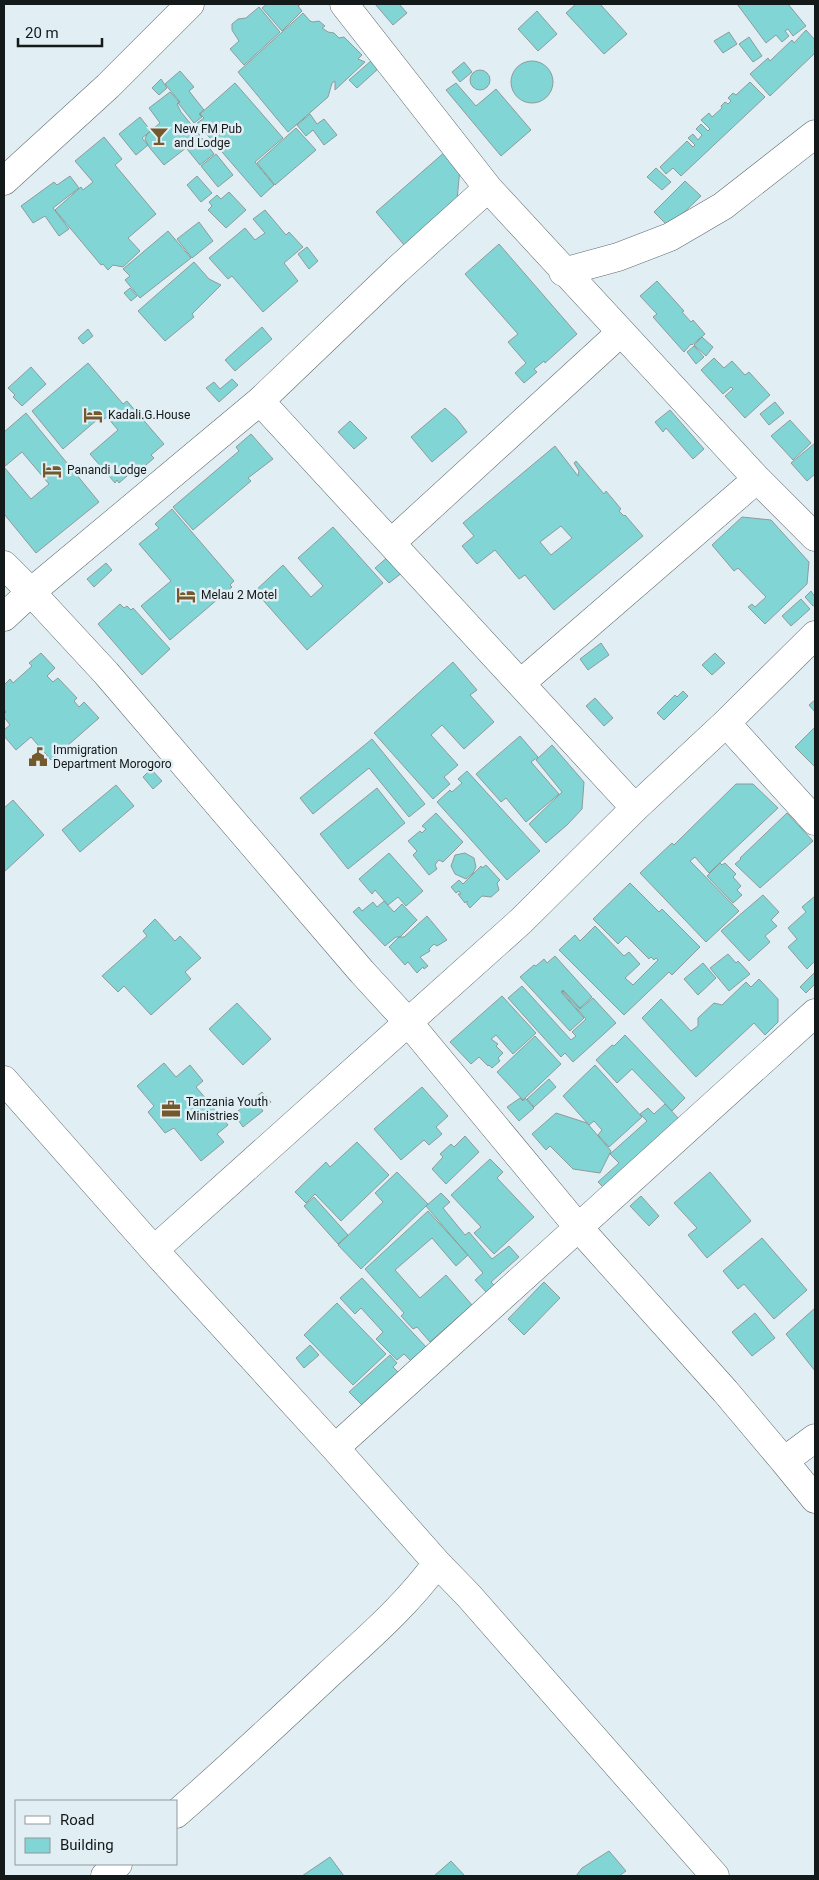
<svg xmlns="http://www.w3.org/2000/svg" width="819" height="1880" viewBox="0 0 819 1880" font-family="Roboto,sans-serif">
  <style>
    .building { fill: #81d5d5; stroke: #8d9c9b; fill-rule: evenodd }
    .lines { fill: none; stroke-linecap: round; stroke-linejoin: round }
    .minor-casing { stroke: #5e6a6f; stroke-width: 29 }
    .minor { stroke: #fff; stroke-width: 28 }
    .labels { text-anchor: middle; dominant-baseline: central; stroke-width: 5; stroke-linejoin: round; paint-order: stroke }
    .poi-label { font-size: 12px; fill: #14191a; stroke: #e1eef4; text-anchor: start }
  </style>
  <rect width="100%" height="100%" fill="#e1eef4"/>
  <!-- building -->
  <path class="building" d="M267 4H301L298 6 302 11 282 31 262 8Z
    M375 4H399L407 13 393 25Z
    M576 4H600L627 34 604 54 566 13Z
    M737 4H788L806 26 793 36 788 29 785 31 789 36 782 42 776 35 766 43Z
    M259 7 280 32 244 65 230 49 239 41 232 30V24L238 19 246 18Z
    M537 11 557 34 538 51 518 29Z
    M303 13 310 21 313 22 319 21 325 26 322 28 328 32 334 33 339 38 344 37 362 55 358 59 365 62 335 90V81L332 83 328 97 288 132 238 72Z
    M806 30 815 40V53L770 96 750 74 768 58 770 61 792 40 794 43Z
    M729 32 737 44 723 53 714 41Z
    M749 37 762 56 753 62 739 44Z
    M372 60 379 68 357 88 349 80Z
    M511 82a21 21 0 1 1 42 0a21 21 0 1 1-42 0Z
    M464 62 472 72 460 82 452 72Z
    M470 80a10 10 0 1 1 20 0a10 10 0 1 1-20 0Z
    M180 71 194 87 189 91 204 110 199 114 202 117 194 123 178 103 180 102 165 84Z
    M161 79 167 88 159 95 152 88Z
    M750 82 765 97 681 176 673 168 666 174 660 167 687 141 693 147 695 145 688 138 693 134 698 140 702 135 696 129 701 124 708 131 710 129 701 120 709 113 712 117 722 108 721 106 725 102 728 104 731 101 728 98 733 93 736 95Z
    M235 83 283 138 255 162 274 185 261 197 197 123 204 118 200 114Z
    M456 83 476 106 496 89 531 130 501 156 446 90Z
    M170 92 179 102 177 104 181 112 199 134 200 137 164 165 149 147 145 139 147 134 160 123 149 108Z
    M310 114 317 124 324 119 337 135 324 145 313 130 306 136 297 125Z
    M140 117 151 131 142 138 148 145 136 155 119 134Z
    M296 128 316 150 275 185 257 163Z
    M104 137 122 159 115 165 156 214 128 238 140 251 123 267 113 265 108 270 103 264 101 265 55 210 81 187 83 190 93 182 75 161Z
    M202 138 214 154 200 165 187 149Z
    M446 151 460 168 457 200 405 246 376 212Z
    M216 154 233 175 218 187 201 166Z
    M656 168 671 182 662 190 647 177Z
    M70 176 79 188 53 208 69 229 59 236 45 216 33 223 21 206 54 182 57 185Z
    M197 176 212 193 201 202 187 185Z
    M685 181 701 196 669 227 654 212Z
    M229 192 246 210 226 228 208 210 212 206 209 202 217 195 221 199Z
    M265 210 286 235 289 232 303 247 284 263 298 281 263 312 232 276 228 279 209 258 245 228 255 240 265 233 253 219Z
    M199 222 213 241 192 258 177 239Z
    M168 231 191 258 140 298 125 280 130 276 123 269Z
    M499 244 577 334 545 363 544 361 534 369 537 372 524 383 515 373 526 363 508 342 518 334 465 274Z
    M307 247 318 261 309 269 298 254Z
    M194 262 209 279 221 285 192 314 194 317 165 341 138 311Z
    M657 281 684 311 682 312 691 322 693 320 705 334 692 345 691 344 684 352 653 317 657 314 640 296Z
    M130 288 137 296 131 301 124 293Z
    M262 327 272 339 235 371 225 360Z
    M88 329 93 336 83 344 78 338Z
    M702 337 713 347 706 356 694 345Z
    M694 346 704 357 696 364 687 352Z
    M714 358 724 368 732 361 745 375 749 372 770 395 745 418 725 396 733 389 731 387 723 394 701 370Z
    M88 363 123 404 127 401 164 444 151 455 154 458 138 472 135 469 119 483 117 480 115 483 90 454 118 430 107 417 101 421 98 419 63 449 32 411Z
    M31 367 46 384 22 406 13 397 15 395 8 388Z
    M232 379 238 385 219 402 206 388 214 382 220 389Z
    M775 402 784 413 769 425 760 414Z
    M445 408 456 418 467 432 432 462 411 437Z
    M670 410 704 449 693 459 666 428 663 432 655 422Z
    M26 413 99 502 36 553 4 514V432ZM22 452 49 484 31 499 4 467Z
    M790 420 811 443 793 460 771 436Z
    M350 421 367 438 354 449 338 432Z
    M251 434 273 459 248 478 251 481 193 530 173 507 239 451 236 447Z
    M815 443V474L807 481 791 463Z
    M555 446 578 476 579 471 574 463 576 461 604 494 606 491 621 509 619 511 624 516 625 515 643 536 554 610 525 575 519 579 495 550 477 564 462 546 474 536 463 523ZM561 526 572 538 551 555 540 542Z
    M172 509 234 581 230 585 232 587 170 640 141 606 171 581 139 544 159 528 155 524Z
    M742 517 771 520 809 562 807 584 765 624 748 607 752 604 755 607 766 597 738 568 734 571 712 545Z
    M333 527 383 583 307 650 255 591 283 565 311 597 323 586 298 558Z
    M389 556 403 572 389 583 375 568Z
    M106 563 112 570 94 587 87 579Z
    M811 591 815 597V605L813 606 805 597Z
    M801 599 810 609 791 626 782 616Z
    M120 604 124 608 127 606 131 610 133 608 170 649 142 675 98 624Z
    M601 643 609 655 588 670 580 659Z
    M41 653 55 668 47 676 53 682 58 678 77 698 74 701 79 707 84 702 99 718 51 760 31 737 16 750 4 736V730L10 725 4 717V714L6 712 4 709V685L10 679 13 683 32 666 29 663Z
    M715 653 725 663 712 675 702 665Z
    M453 662 477 690 470 695 494 722 464 749 442 725 431 735 458 765 444 777 450 784 433 799 374 733Z
    M683 691 688 696 664 720 657 713 675 695 677 697Z
    M595 698 613 718 604 726 586 706Z
    M815 700V712L809 705Z
    M815 727V767L795 747Z
    M520 736 538 757 531 762 559 794 526 822 506 798 501 802 476 774Z
    M372 739 425 804 409 817 369 768 313 814 300 798Z
    M552 745 584 782 582 809 567 825 546 843 529 824 562 792 536 760Z
    M151 769 162 781 153 789 143 777Z
    M467 771 540 851 507 880 437 802 450 790 452 792 462 783 458 779Z
    M736 784H753L778 808 709 873 695 857 690 861 739 911 706 942 640 873 672 843 674 845 679 840Z
    M116 785 134 806 80 852 62 830Z
    M377 788 405 823 348 869 320 834Z
    M13 800 44 835 4 872V808Z
    M436 813 463 842 443 862 439 860 437 862 435 865 437 869 429 875 413 855 417 851 408 841 420 831 422 833 426 829 422 826Z
    M787 813 813 841 760 888 735 864 741 859 740 858Z
    M389 853 423 891 406 906 398 897 388 905 375 890 372 894 359 879Z
    M465 853 474 858 476 867 473 873 466 879 455 874 451 866 455 855Z
    M720 863 722 865 725 863 736 874 733 877 741 886 737 890 742 895 733 903 707 876Z
    M486 865 500 880 497 883 499 890 491 897 482 896 470 908 467 904V901L465 903 458 894H461L459 891 456 893 451 887 459 880 463 884 481 866 482 868Z
    M630 883 659 912 662 909 700 947 672 975 669 972 624 1015 559 950 575 935 580 941 595 926 624 956 629 952 640 964 625 978 633 985 658 960 656 958 654 960 651 957 649 959 626 936 618 944 593 919Z
    M763 895 779 912 771 920 777 926 765 936 770 942 749 961 721 931Z
    M815 896V963L814 962 807 969 788 947 797 939 788 928 806 912 802 907Z
    M384 901 394 912 402 904 417 920 400 937H396L385 946 353 912 359 907 362 911 373 902 377 907Z
    M427 916 447 940 437 946 434 944 429 949 430 951 420 957 428 966 424 969 423 967 417 973 408 962 405 965 389 947 399 937H404Z
    M155 919 175 941 180 936 201 958 185 972 191 979 151 1015 124 986 118 992 102 976 147 936 143 931Z
    M728 954 736 963 738 961 750 974 729 991 710 968Z
    M555 956 592 997 580 1008 563 990 561 992 584 1018 570 1031 520 977 534 965 536 966 544 959 547 963Z
    M703 963 716 978 698 995 684 979Z
    M815 972V984L806 993 800 987Z
    M759 979 778 999V1022L765 1035 754 1023 696 1077 642 1018 661 999 691 1031 698 1026V1018L714 1003 722 1005 746 982 751 987Z
    M522 986 571 1040 576 1036 572 1032 586 1019 562 992 563 991 580 1009 593 998 616 1023 573 1062 565 1053 561 1057 508 998Z
    M502 996 536 1033 513 1054 496 1035 491 1039 498 1044 496 1046 503 1053 498 1058 500 1061 492 1068 489 1065 488 1066 479 1057 471 1064 450 1042Z
    M237 1003 271 1039 243 1065 209 1029Z
    M625 1035 685 1098 672 1111 632 1069 617 1083 596 1060 612 1045 614 1046Z
    M535 1036 561 1064 523 1100 497 1072Z
    M164 1063 176 1077 190 1065 203 1081 196 1087 228 1125 217 1134 224 1142 201 1161 174 1128 165 1133 148 1112 154 1106 137 1086Z
    M595 1065 642 1117 609 1147 598 1135 602 1130 594 1121 589 1125 563 1096Z
    M549 1079 556 1087 534 1107 527 1099Z
    M422 1087 448 1116 436 1127 442 1134 429 1145 424 1140 401 1160 374 1129Z
    M262 1092 271 1102 264 1107 256 1097Z
    M520 1098 523 1101 525 1098 534 1108 519 1121 507 1107Z
    M254 1099 263 1111 243 1127 234 1114Z
    M665 1104 680 1120 604 1188 598 1182 619 1163 610 1154 647 1121 640 1114 648 1108 654 1114Z
    M556 1113 587 1123 611 1151 600 1173 573 1169 550 1146 546 1150 532 1134Z
    M465 1136 479 1152 446 1184 432 1169 443 1157 440 1154 451 1144 454 1147Z
    M357 1142 389 1175 341 1221 315 1194 306 1203 295 1192 326 1162 330 1167Z
    M490 1159 503 1172 497 1178 534 1217 494 1254 474 1233 481 1227 451 1195Z
    M397 1172 428 1204 361 1269 338 1245 383 1202 375 1193Z
    M710 1172 751 1221 707 1258 688 1235 697 1228 674 1203Z
    M441 1193 450 1202 443 1208 465 1235 469 1232 492 1259 509 1246 519 1257 491 1282 495 1286 487 1293 475 1280 483 1273 426 1206Z
    M641 1196 659 1216 649 1226 630 1206Z
    M314 1197 348 1235 338 1244 304 1206Z
    M428 1211 468 1255 456 1266 432 1238 395 1270 420 1298 446 1275 472 1305 430 1342 417 1327 413 1329 401 1316 404 1313 365 1269Z
    M762 1238 807 1290 774 1319 744 1284 738 1289 723 1271Z
    M362 1278 427 1348 412 1362 404 1354 397 1360 376 1339 383 1332 361 1308 355 1314 340 1298Z
    M544 1282 560 1298 524 1335 508 1319Z
    M337 1303 386 1354 353 1385 304 1335Z
    M815 1308V1371L786 1334Z
    M755 1313 775 1338 752 1356 732 1332Z
    M310 1345 319 1355 304 1368 296 1358Z
    M390 1355 397 1363 393 1367 398 1372 366 1409 349 1392Z
    M609 1851 626 1871 619 1876H576L582 1868Z
    M330 1857 344 1876H302Z
    M451 1861 465 1876H434Z"/>
  <g class="lines">
    <!-- minor casing -->
    <g class="minor-casing">
      <path id="minor" d="M344 4 488 188 757 479 815 537
        M4 181 108 86 190 4
        M488 188 397 270 260 401 31 592 106 673 362 972 408 1022 578 1227 725 1391 784 1461 815 1438
        M563 272 618 257 670 237 723 206 815 134
        M260 401 635 808
        M391 543 620 333
        M4 565 31 592 4 617
        M521 683 757 479
        M726 723 815 821
        M4 1080 154 1250 335 1448 437 1563C407 1605 366 1640 328 1675 278 1722 228 1769 176 1814
        M154 1250 521 921 635 808 726 723 815 635
        M335 1448 815 1013
        M784 1461 815 1499
        M437 1563 469 1596 715 1876
        M105 1876 118 1864"/>
    </g>
    <!-- minor -->
    <use href="#minor" class="minor"/>
  </g>
  <!-- icons -->
  <defs>
    <g id="bar-bare" transform="scale(1.5)"><path d="M-6-5H6L.8 .8V4.5H3.5V6h-7V4.5H-.8V.8Z" fill="#73592b" stroke="#e1eef4" stroke-width="2.5" paint-order="stroke"/></g>
    <g id="hotel-bare" transform="scale(1.5)"><path d="M-6-4.5h1.5V1H6V5H4.5V3h-9V5H-6ZM-4 0a1.8 1.8 0 1 1 3.6 0ZM.5 0V-2.5h3Q6-2.5 6 0Z" fill="#73592b" stroke="#e1eef4" stroke-width="2.5" paint-order="stroke"/></g>
    <g id="civic-bare" transform="scale(1.5)"><path d="M-.6-6.5H3V-4.5H.6V-3L4-1V1h2V6H-6V1h2V-1L-.6-3ZM-1.2 2.5V6h2.4V2.5Z" fill="#73592b" stroke="#e1eef4" stroke-width="2.5" paint-order="stroke"/></g>
    <g id="office-bare" transform="scale(1.5)"><path d="M-6-3h4V-5.5h4V-3h4V5H-6ZM-1-4.5V-3h2v-1.5ZM-6 0V1H6V0Z" fill="#73592b" stroke="#e1eef4" stroke-width="2.5" paint-order="stroke"/></g>
  </defs>
  <g fill-rule="evenodd">
    <use href="#bar-bare" x="159" y="136"/>
    <use href="#hotel-bare" x="93" y="415"/>
    <use href="#hotel-bare" x="52" y="470"/>
    <use href="#hotel-bare" x="186" y="595"/>
    <use href="#civic-bare" x="38" y="757"/>
    <use href="#office-bare" x="171" y="1109"/>
  </g>
  <g class="labels">
    <!-- poi labels -->
    <g class="poi-label">
      <text x="174" y="129">New FM Pub<tspan x="174" dy="14">and Lodge</tspan></text>
      <text x="108" y="415">Kadali.G.House</text>
      <text x="67" y="470">Panandi Lodge</text>
      <text x="201" y="595">Melau 2 Motel</text>
      <text x="53" y="750">Immigration<tspan x="53" dy="14">Department Morogoro</tspan></text>
      <text x="186" y="1102">Tanzania Youth<tspan x="186" dy="14">Ministries</tspan></text>
    </g>
  </g>
  <!-- border -->
  <rect width="819" height="1880" fill="none" stroke="#14191a" stroke-width="10"/>
  <!-- legend -->
  <rect x="15" y="1800" width="162" height="65" fill="#e1eef4" stroke="#8f999d"/>
  <rect x="25" y="1816" width="25" height="8" fill="#ffffff" stroke="#8f999d"/>
  <text x="60" y="1825" font-size="15" fill="#14191a">Road</text>
  <rect x="25" y="1838" width="25" height="15" fill="#81d5d5" stroke="#8f999d"/>
  <text x="60" y="1850" font-size="15" fill="#14191a">Building</text>
  <!-- scale -->
  <path d="M18 38v8h84v-8" fill="none" stroke="#14191a" stroke-width="2.5"/>
  <text x="25" y="38" font-size="15" fill="#14191a" stroke="#e1eef4" stroke-width="4" paint-order="stroke">20 m</text>
</svg>
